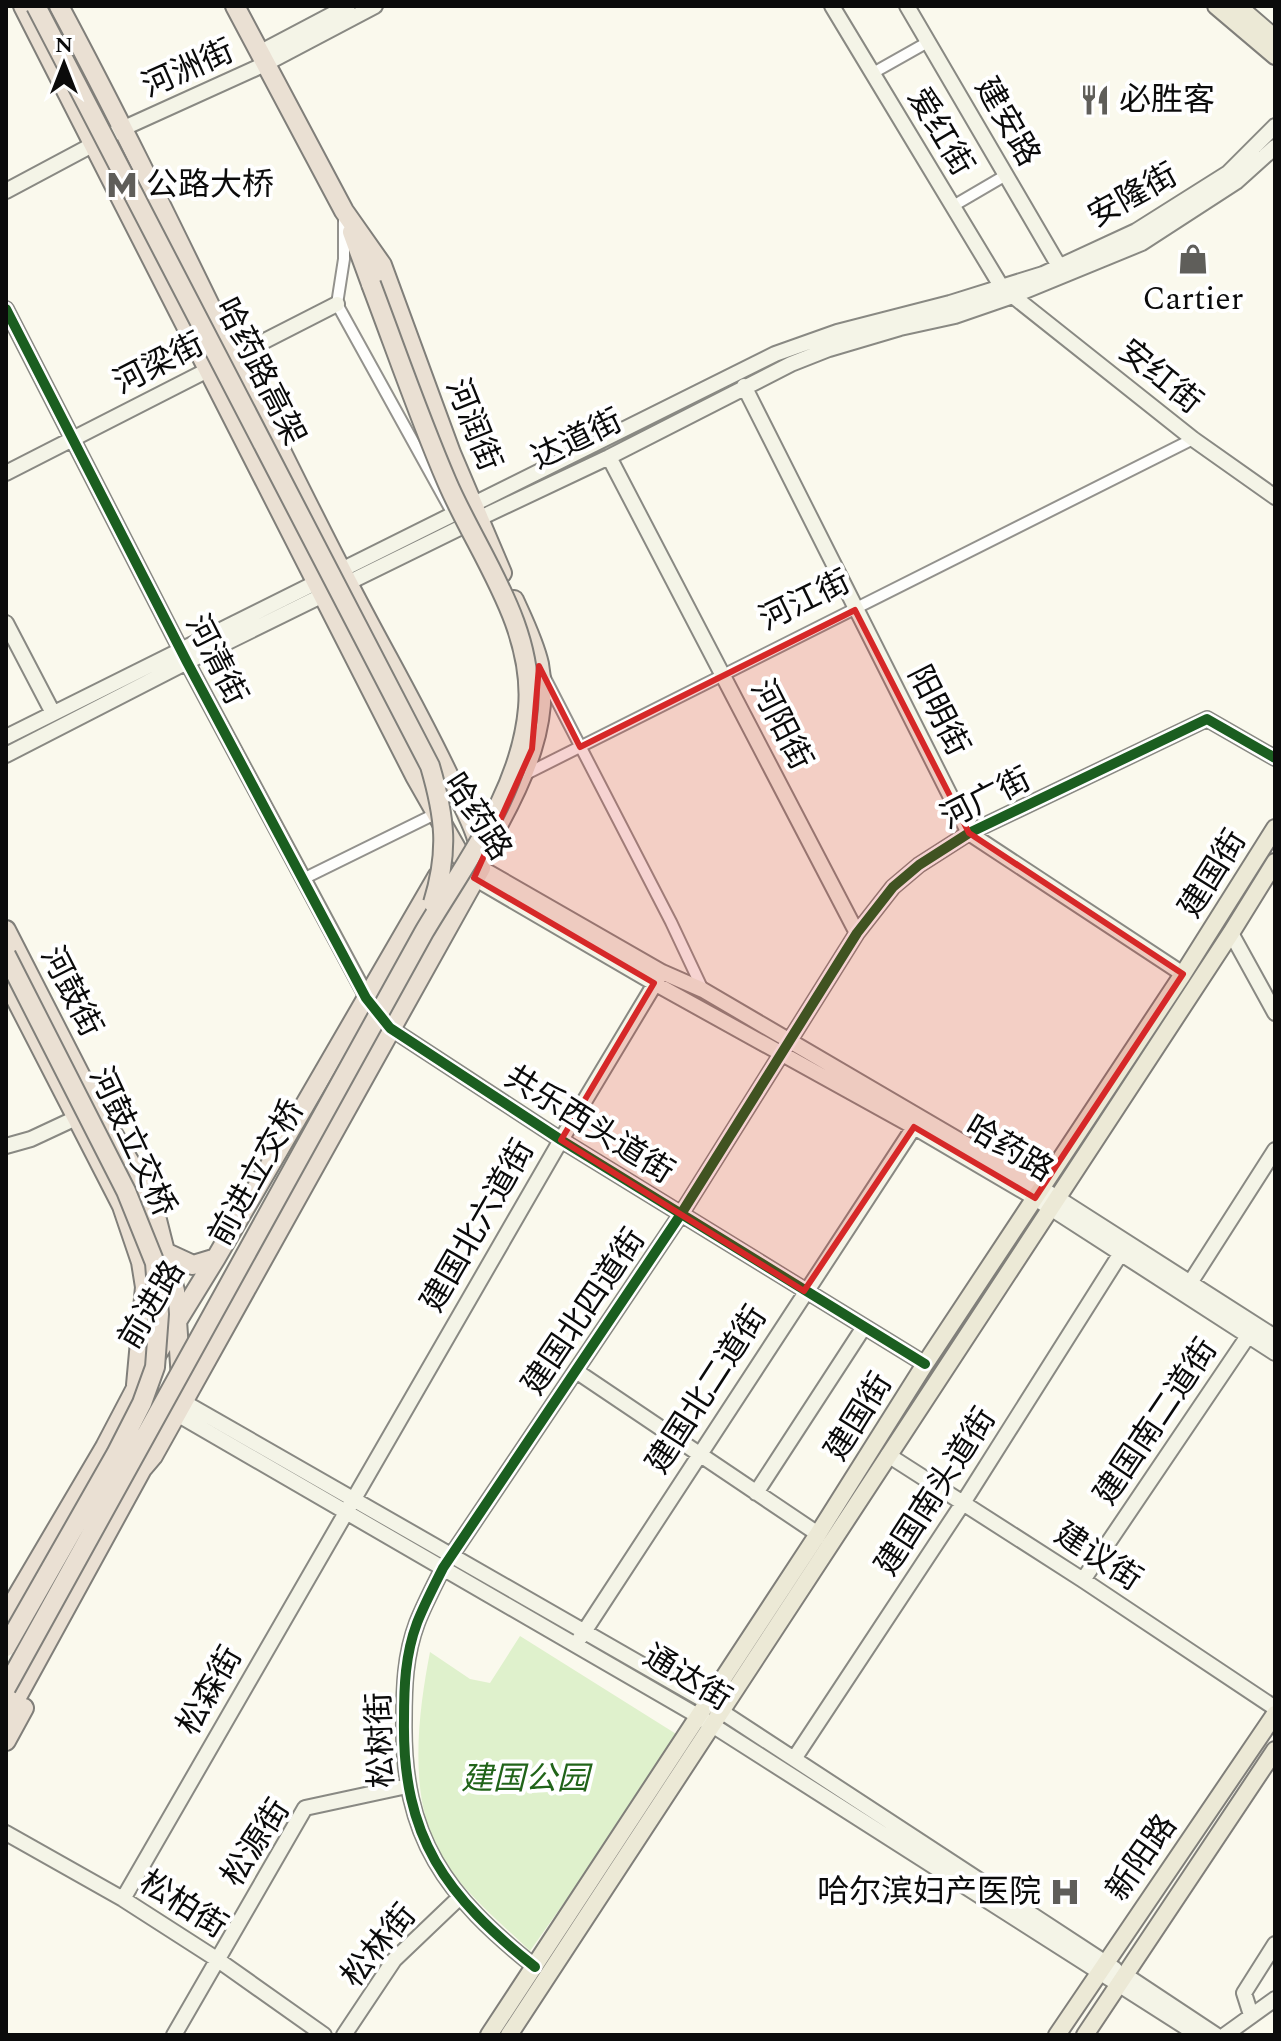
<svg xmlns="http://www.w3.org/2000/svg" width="1281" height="2041" viewBox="0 0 1281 2041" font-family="Spectral,'Noto Sans SC',serif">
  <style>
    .green { fill: #dff1cc }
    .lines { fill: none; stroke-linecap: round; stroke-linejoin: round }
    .street-casing { stroke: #93928d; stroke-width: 14 }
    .secondary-casing { stroke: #898983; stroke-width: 18 }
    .primary-casing { stroke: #807f7a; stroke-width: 20 }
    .highway-casing { stroke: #807f7a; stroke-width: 22 }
    .street { stroke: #fefefc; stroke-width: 10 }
    .secondary { stroke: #f4f4e7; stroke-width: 14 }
    .primary { stroke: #ece9d6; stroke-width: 16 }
    .highway { stroke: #eae0d3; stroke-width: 18 }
    .highway-bridge-casing { stroke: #807f7a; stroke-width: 22; stroke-linecap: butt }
    .highway-bridge { stroke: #eae0d3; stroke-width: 18 }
    .cycleway-casing { stroke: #fff; stroke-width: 15 }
    .cycleway { stroke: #1b5e20; stroke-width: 10 }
    .marked { fill: #d62828; fill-opacity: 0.2; stroke: #d62828; stroke-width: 6; stroke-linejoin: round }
    .labels { text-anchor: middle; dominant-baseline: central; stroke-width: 8; stroke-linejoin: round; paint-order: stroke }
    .street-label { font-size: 32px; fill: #0b0b0b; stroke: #fff }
    .poi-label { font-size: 32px; fill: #0b0b0b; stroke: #fff; text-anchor: start }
    .park-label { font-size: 32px; font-style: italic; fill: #216419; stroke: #fff }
  </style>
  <rect width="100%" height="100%" fill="#faf9ed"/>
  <!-- green -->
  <path class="green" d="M520 1636 681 1737 530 1951C500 1922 464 1893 442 1857 407 1800 418 1714 430 1652L470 1679 490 1683Z"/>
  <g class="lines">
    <!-- street casing -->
    <g class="street-casing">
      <path id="street" d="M873 73 928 42
        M953 206 1006 175
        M344 213V259L337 304 453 514
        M545 678 671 922 703 990
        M524 775 1193 439
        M303 879 435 814"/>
    </g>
    <!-- secondary casing -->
    <g class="secondary-casing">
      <path id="secondary" d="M832 6 1001 286
        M907 6 1059 266
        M259 53 348 6
        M6 191 124 128 265 64 375 6
        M1013 296 1193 439 1275 497
        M6 309 187 662 370 1003
        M744 386 969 833 1183 974
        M609 457 857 933
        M6 473 337 304
        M6 623 53 713
        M6 737 775 354 837 332 950 303 1043 274 1136 231 1228 173 1275 126
        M6 755 187 662 478 519 609 457 791 364 829 349 900 328 955 316 1013 296 1142 243 1236 182 1275 147
        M481 868 662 972 703 990 1056 1197 1275 1337
        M474 878 654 983 914 1127 1035 1198 1275 1353
        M1231 933 1275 1013
        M385 1023 390 1028 561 1140 925 1364
        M6 1146 31 1139 76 1118 82 1112
        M1190 1283 1275 1150
        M576 1371 818 1534
        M182 1401 707 1702 1115 1969
        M170 1410 698 1716 1198 2035
        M888 1455 1083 1580 1275 1708
        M756 1493 864 1327
        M1083 1580 1248 1336
        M580 1638 914 1127
        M794 1759 963 1503 1121 1253
        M6 1833 123 1899 218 1960 324 2035
        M123 1899 561 1140 662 972
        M535 1967C446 1896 402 1838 404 1720 404 1687 405 1655 417 1623 424 1605 434 1586 443 1568L681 1214 857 933 893 887 919 865 969 833 1207 719 1275 758
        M1133 1980 1216 2035
        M1251 2015 1244 1993 1275 1944
        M174 2035 305 1808 407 1786
        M344 2035 394 1960 460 1897
        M1225 2035 1275 1999"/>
    </g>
    <!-- primary casing -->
    <g class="primary-casing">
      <path id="primary" d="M1216 6 1275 56
        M1238 6 1275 38
        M489 2035 818 1534 925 1364 1183 974 1275 828
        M509 2035 1231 933 1275 862
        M1057 2035 1275 1714
        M1085 2035 1275 1750"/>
    </g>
    <!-- highway casing -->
    <g class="highway-casing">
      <path id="highway" d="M23 6 415 776 473 878
        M235 6 344 211 382 265 451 453 502 573
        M352 232 371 284
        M496 829C523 780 550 722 539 664 534 642 523 620 514 600
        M6 930 93 1100 137 1174 157 1220 175 1291 181 1379
        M6 980 122 1206 141 1262 145 1287 136 1385
        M167 1253 193 1265 216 1258
        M6 1615 105 1447 136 1388 216 1258 437 877
        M6 1717 142 1469 153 1456 481 868C483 841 466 813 455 789 423 719 384 653 349 585 249 393 161 196 59 6
        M6 1741 24 1708"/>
    </g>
    <!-- street -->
    <use href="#street" class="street"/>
    <!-- secondary -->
    <use href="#secondary" class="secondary"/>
    <!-- primary -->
    <use href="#primary" class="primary"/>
    <!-- highway -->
    <use href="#highway" class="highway"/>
    <!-- highway-bridge casing -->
    <g class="highway-bridge-casing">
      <path id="highway-bridge" d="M36 6 430 766C445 817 449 851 433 903
        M6 955 126 1191 155 1263 159 1314 155 1367 142 1403 116 1454 6 1647
        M6 1688 424 932C465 863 521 791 528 708 535 626 478 554 447 482 419 417 396 350 371 284"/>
    </g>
    <!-- highway-bridge -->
    <use href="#highway-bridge" class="highway-bridge"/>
    <!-- cycleway casing -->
    <g class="cycleway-casing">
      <path id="cycleway" d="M6 309 187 662 366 998 390 1028 561 1140 925 1364
        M535 1967C446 1896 402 1838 404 1720 404 1687 405 1655 417 1623 424 1605 434 1586 443 1568L681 1214 857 933 893 887 919 865 969 833 1207 719 1275 758"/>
    </g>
    <!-- cycleway -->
    <use href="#cycleway" class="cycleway"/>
  </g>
  <!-- marked area -->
  <path class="marked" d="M855 610 969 833 1183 974 1035 1198 914 1127 804 1291 561 1140 654 983 474 878 532 749 539 666 580 747Z"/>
  <!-- icons -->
  <defs>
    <g id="restaurant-bare" transform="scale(2.4)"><path d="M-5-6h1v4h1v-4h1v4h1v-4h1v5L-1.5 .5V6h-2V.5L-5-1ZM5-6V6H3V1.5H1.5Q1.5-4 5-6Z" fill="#5f5e5a" stroke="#fff" stroke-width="2.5" paint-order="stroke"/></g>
    <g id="metro-bare" transform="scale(2.4)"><path d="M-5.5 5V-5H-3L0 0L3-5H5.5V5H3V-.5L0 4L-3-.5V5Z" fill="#5f5e5a" stroke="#fff" stroke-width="2.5" paint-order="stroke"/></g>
    <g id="shop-bare" transform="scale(2.4)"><path d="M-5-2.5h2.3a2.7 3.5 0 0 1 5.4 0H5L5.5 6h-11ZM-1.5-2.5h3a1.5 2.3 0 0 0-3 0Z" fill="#5f5e5a" stroke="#fff" stroke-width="2.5" paint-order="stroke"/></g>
    <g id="hospital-bare" transform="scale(2.4)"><path d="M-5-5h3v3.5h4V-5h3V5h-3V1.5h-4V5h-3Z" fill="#5f5e5a" stroke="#fff" stroke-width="2.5" paint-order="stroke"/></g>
  </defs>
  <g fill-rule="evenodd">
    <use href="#restaurant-bare" x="1095" y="100"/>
    <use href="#metro-bare" x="122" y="185"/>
    <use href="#shop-bare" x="1193" y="259"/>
    <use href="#hospital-bare" x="1065" y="1892"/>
  </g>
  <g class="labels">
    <!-- street labels -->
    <g class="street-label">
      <text transform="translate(188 69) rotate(-24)">河洲街</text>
      <text transform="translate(1007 122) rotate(60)">建安路</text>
      <text transform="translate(940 132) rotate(59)">爱红街</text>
      <text transform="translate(1133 196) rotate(-29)">安隆街</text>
      <text transform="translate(159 364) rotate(-27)">河梁街</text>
      <text transform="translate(260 372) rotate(63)">哈药路高架</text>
      <text transform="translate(1160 377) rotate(39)">安红街</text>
      <text transform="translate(473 425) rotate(68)">河润街</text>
      <text transform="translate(577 440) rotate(-26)">达道街</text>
      <text transform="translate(805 601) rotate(-26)">河江街</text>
      <text transform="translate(216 660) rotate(63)">河清街</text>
      <text transform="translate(938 711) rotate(63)">阳明街</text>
      <text transform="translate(781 725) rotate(63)">河阳街</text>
      <text transform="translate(986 799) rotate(-27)">河广街</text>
      <text transform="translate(477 817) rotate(57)">哈药路</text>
      <text transform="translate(1213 874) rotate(-58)">建国街</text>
      <text transform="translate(71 992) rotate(63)">河鼓街</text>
      <text transform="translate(589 1125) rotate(32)">共乐西头道街</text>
      <text transform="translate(132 1142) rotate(65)">河鼓立交桥</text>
      <text transform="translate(1009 1149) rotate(31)">哈药路</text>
      <text transform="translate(257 1173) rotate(-61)">前进立交桥</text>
      <text transform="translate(478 1226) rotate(-60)">建国北六道街</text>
      <text transform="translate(152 1305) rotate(-59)">前进路</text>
      <text transform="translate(584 1312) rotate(-56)">建国北四道街</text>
      <text transform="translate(707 1390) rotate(-57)">建国北二道街</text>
      <text transform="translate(859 1417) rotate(-58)">建国街</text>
      <text transform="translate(1156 1422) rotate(-56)">建国南二道街</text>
      <text transform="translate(936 1492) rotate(-57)">建国南头道街</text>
      <text transform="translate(1098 1557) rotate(33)">建议街</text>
      <text transform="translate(687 1678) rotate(31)">通达街</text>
      <text transform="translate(210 1691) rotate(-60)">松森街</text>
      <text transform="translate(381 1740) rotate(-92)">松树街</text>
      <text transform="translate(256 1843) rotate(-57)">松源街</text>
      <text transform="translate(1142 1858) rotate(-55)">新阳路</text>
      <text transform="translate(183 1905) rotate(32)">松柏街</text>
      <text transform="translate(379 1946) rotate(-50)">松林街</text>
    </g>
    <!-- poi labels -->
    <g class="poi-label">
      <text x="1119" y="100">必胜客</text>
      <text x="146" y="185">公路大桥</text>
      <text x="1193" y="299" text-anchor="middle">Cartier</text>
      <text x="1041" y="1892" text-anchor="end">哈尔滨妇产医院</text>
    </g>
    <!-- park labels -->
    <g class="park-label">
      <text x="525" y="1779">建国公园</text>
    </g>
  </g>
  <!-- border -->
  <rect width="1281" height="2041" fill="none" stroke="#0b0b0b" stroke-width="16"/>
  <!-- north arrow -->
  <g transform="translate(64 64)" stroke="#ffffff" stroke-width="6" paint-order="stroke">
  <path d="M0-6L14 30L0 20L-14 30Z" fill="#0b0b0b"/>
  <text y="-12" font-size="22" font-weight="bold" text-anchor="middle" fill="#0b0b0b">N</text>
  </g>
</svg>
